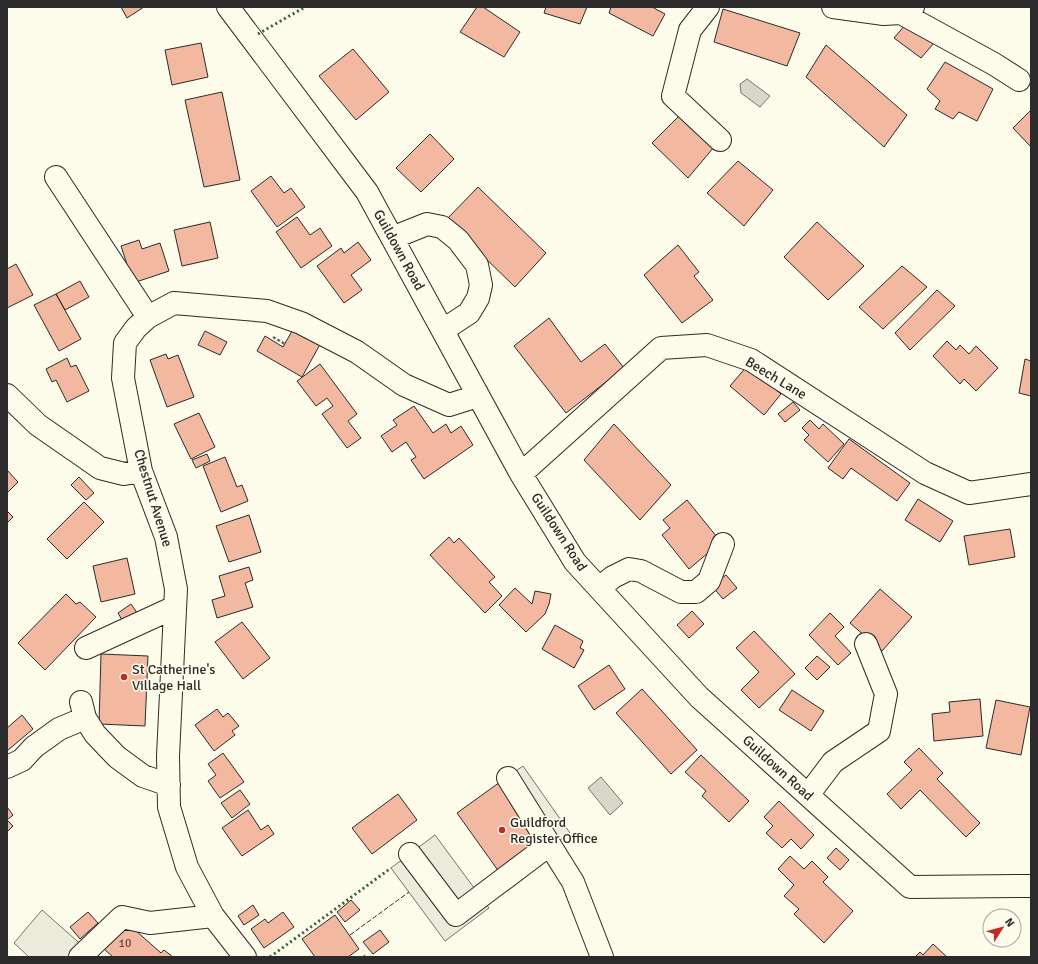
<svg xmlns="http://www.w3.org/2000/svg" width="1038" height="964" viewBox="0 0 1038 964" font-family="Signika,sans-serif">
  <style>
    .parking { fill: #eceadb; stroke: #74746e }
    .water { fill: #d8d7c9; stroke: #74746e }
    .building { fill: #f2b8a0; stroke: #2b2b2b }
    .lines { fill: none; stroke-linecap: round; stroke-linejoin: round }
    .minor-casing { stroke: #2b2b2b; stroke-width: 24 }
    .path { stroke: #6a6964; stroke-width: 2.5; stroke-dasharray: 3 2; stroke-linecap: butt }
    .minor { stroke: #fdfbea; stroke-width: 22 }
    .hedge { stroke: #34623c; stroke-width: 3; stroke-dasharray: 2 3; stroke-linecap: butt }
    .fence { stroke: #2b2b2b; stroke-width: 1; stroke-dasharray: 5 2; stroke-linecap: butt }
    .poi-dot { fill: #c62828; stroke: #fdfbea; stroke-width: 1.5 }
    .labels { text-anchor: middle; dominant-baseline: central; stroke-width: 3; stroke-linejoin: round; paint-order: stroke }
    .number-label { font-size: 12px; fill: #5d4e48 }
    .street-label { font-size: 14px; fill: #2b2b2b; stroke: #fdfbea }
    .poi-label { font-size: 14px; fill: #2b2b2b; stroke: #fdfbea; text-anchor: start }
  </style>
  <rect width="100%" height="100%" fill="#fdfbea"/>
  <!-- parking -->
  <path class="parking" d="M523 766 570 833 546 849 500 782Z
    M435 835 489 908 445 941 391 868Z
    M42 910 94 956 93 957H29L14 943Z"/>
  <!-- water -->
  <path class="water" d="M747 79 770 96 760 107 741 93 740 84Z
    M601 777 623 803 610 815 588 788Z"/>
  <!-- building -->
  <path class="building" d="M121 7H144L127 18Z
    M477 7H483L520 32 504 57 460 32Z
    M546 7H587L580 24 544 13Z
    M611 7H652L665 14 653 36 609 13Z
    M723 9 800 33 787 66 714 42Z
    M906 24 934 43 921 58 894 38Z
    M201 43 208 77 172 85 165 50Z
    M826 45 907 115 884 147 806 77Z
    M353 49 389 92 356 120 319 76Z
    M945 62 993 89 977 121 959 112 953 119 935 109 940 101 927 89Z
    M222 92 240 180 204 187 185 100Z
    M1031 110V147L1013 128Z
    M680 115 714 147 688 178 652 143Z
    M430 134 454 159 421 192 396 168Z
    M738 161 773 190 744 226 707 193Z
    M271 176 284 193 291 188 305 207 277 227 251 191Z
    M478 187 546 253 515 287 446 220Z
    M297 217 310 235 320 228 332 246 301 268 276 232Z
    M210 222 218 258 182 266 174 230Z
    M817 222 864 266 828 300 784 257Z
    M139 240 142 249 160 243 169 271 133 283 121 246Z
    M358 242 371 260 351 275 362 290 344 303 317 266 341 248 344 253Z
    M678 245 699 272 694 276 713 300 682 323 644 275Z
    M16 264 33 295 7 308V269Z
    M902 266 927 287 883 329 859 307Z
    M80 281 89 297 65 310 56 294Z
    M937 290 955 306 910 350 895 333Z
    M56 294 81 339 59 351 34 305Z
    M549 318 581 362 605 344 624 368 566 413 514 346Z
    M296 324 323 339 302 377 257 351 265 336 283 347Z
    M205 331 227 342 220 355 198 345Z
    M947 341 956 350 960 345 969 354 976 346 998 368 976 391 964 379 960 384 933 356Z
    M166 354 168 359 178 355 194 397 167 407 150 360Z
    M67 358 71 367 76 365 89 391 67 402 56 380 52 382 46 369Z
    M1025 359 1031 361V396L1019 393Z
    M320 364 357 414 348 421 361 438 347 448 322 414 333 406 327 398 316 406 297 381Z
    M748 365 781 394 764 415 730 386Z
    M793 402 800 410 785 422 778 414Z
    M414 406 433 433 446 424 451 433 461 426 473 445 424 479 411 460 416 457 406 442 392 452 381 436 397 425 393 420Z
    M199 413 215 447 191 459 174 424Z
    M810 420 819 429 823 424 844 444 828 462 804 440 809 435 802 428Z
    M614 424 671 485 640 520 584 460Z
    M849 439 910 483 897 501 851 468 843 479 828 468Z
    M207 454 210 461 196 468 192 460Z
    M225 457 237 487 242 485 248 501 221 512 203 466Z
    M7 470 18 482 7 493Z
    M79 477 94 493 86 500 71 485Z
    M918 499 953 521 940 542 905 520Z
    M687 500 721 542 689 569 662 535 670 528 663 520Z
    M84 502 104 522 67 559 47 539Z
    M7 511 13 517 7 523Z
    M249 515 261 552 229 562 216 526Z
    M1010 529 1015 557 969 565 964 536Z
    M449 537 454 543 459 538 495 577 489 582 502 596 485 613 430 555Z
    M127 558 135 594 101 602 93 566Z
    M249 567 253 580 245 583 253 607 217 618 212 600 225 596 219 576Z
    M726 575 737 588 723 599 712 586Z
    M515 588 532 604 535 591 551 594 549 604 545 614 526 632 499 605Z
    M880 589 912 617 882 651 850 623Z
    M66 594 76 604 80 602 96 617 45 670 18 643Z
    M131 604 140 617 126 627 118 613Z
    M692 611 704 624 689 638 677 625Z
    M830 613 844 627 835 636 851 653 838 665 809 635Z
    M242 622 270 658 243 679 215 642Z
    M555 625 583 641 580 648 584 650 574 668 542 649Z
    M754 631 795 674 759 708 741 690 759 672 736 648Z
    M101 654 148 656 145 726 99 724Z
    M817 656 830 667 817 680 805 668Z
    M609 665 625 689 594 710 578 686Z
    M642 689 697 750 671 774 616 713Z
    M792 690 824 711 811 731 779 710Z
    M980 699 983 736 934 741 932 714 950 712 949 702Z
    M996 700 1030 707 1021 755 986 748Z
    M217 709 223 717 228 713 239 726 232 731 235 735 214 751 195 725Z
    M22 715 33 729 7 751V728Z
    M919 748 943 773 937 779 980 823 966 837 920 790 901 809 887 794 912 770 904 762Z
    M223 753 244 782 220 798 208 781 216 775 208 764Z
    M701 755 749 801 729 822 702 796 706 791 685 772Z
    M500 782 545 846 502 876 457 813Z
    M240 790 250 804 232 818 221 803Z
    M398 794 417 820 372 854 352 828Z
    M779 801 814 835 801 849 791 839 782 848 766 833 773 826 764 817Z
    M7 807 13 815 7 820 13 826 7 832Z
    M248 810 261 830 268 825 274 834 242 856 222 828Z
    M836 848 849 860 840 870 827 858Z
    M790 856 804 869 812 861 828 877 823 882 853 911 824 943 794 914 799 909 784 896 794 885 778 869Z
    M351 900 360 910 345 922 337 912Z
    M253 905 259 915 244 925 238 916Z
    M88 912 98 923 80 939 70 927Z
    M283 912 294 927 264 948 251 929 265 919 268 923Z
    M335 915 359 949 348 957H315L302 939Z
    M126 922 161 953 164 950 173 957H113L103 948Z
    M380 930 389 942 373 954 363 942Z
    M933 944 947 957H915L920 952 923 955Z"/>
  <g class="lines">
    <!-- minor casing -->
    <g class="minor-casing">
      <path id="minor" d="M228 7 367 192 521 474 575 562 699 697 910 887 1031 886
        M708 7 690 30 673 96 720 140
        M833 7 884 14 901 13 913 7
        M901 13 994 64 1019 80
        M56 177 148 317
        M392 238 427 224 442 227 458 240 477 265 481 285 478 298 469 313 443 330
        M7 395 38 425 100 468 124 474 141 471
        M521 474 661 348 707 345 751 360 925 473 969 493 1031 484
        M599 588 613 577 629 569 641 571 681 592H696L709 581 723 544
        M86 648 175 607
        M81 702 85 718 95 734 117 757 143 776 169 785
        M7 767 22 760 34 747 59 729 85 718
        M508 778 573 882 602 957
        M808 795 833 762 879 731 886 694 866 644
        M410 854 456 915 549 845
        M80 957 122 917 150 923 213 916
        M245 957 213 916 187 867 169 807 168 756 176 589 166 537 141 471 123 378 125 343 136 328 148 317 174 303 267 311 301 323 357 352 404 385 449 405 468 399 477 393"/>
    </g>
    <!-- path -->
    <path class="path" d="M273 337 285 344"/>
    <!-- minor -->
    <use href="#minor" class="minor"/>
    <!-- hedge -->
    <path class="hedge" d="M258 34 305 7
      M270 957 391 868
      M364 957 367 955"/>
    <!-- fence -->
    <path class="fence" d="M350 935 409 892"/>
  </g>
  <!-- markers -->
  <g class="poi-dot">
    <circle cx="124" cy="677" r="4"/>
    <circle cx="502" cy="830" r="4"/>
  </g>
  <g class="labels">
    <!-- number labels -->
    <g class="number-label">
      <text x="125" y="943">10</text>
    </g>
    <!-- street labels -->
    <g class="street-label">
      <text transform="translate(399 250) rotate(61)">Guildown Road</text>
      <text transform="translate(776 378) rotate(31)">Beech Lane</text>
      <text transform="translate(153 498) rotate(73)">Chestnut Avenue</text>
      <text transform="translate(559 532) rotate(57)">Guildown Road</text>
      <text transform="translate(778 768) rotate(42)">Guildown Road</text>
    </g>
    <!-- poi labels -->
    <g class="poi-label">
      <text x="132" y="669">St Catherine's<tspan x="132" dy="16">Village Hall</tspan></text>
      <text x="510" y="822">Guildford<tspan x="510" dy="16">Register Office</tspan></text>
    </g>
  </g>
  <!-- border -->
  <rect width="1038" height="964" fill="none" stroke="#2b2b2b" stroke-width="16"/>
  <!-- north arrow -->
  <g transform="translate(1002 928) rotate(54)"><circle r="19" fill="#fdfbea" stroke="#a9a89e"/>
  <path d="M0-3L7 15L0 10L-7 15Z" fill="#c62828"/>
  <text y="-6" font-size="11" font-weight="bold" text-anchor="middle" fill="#2b2b2b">N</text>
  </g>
</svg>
